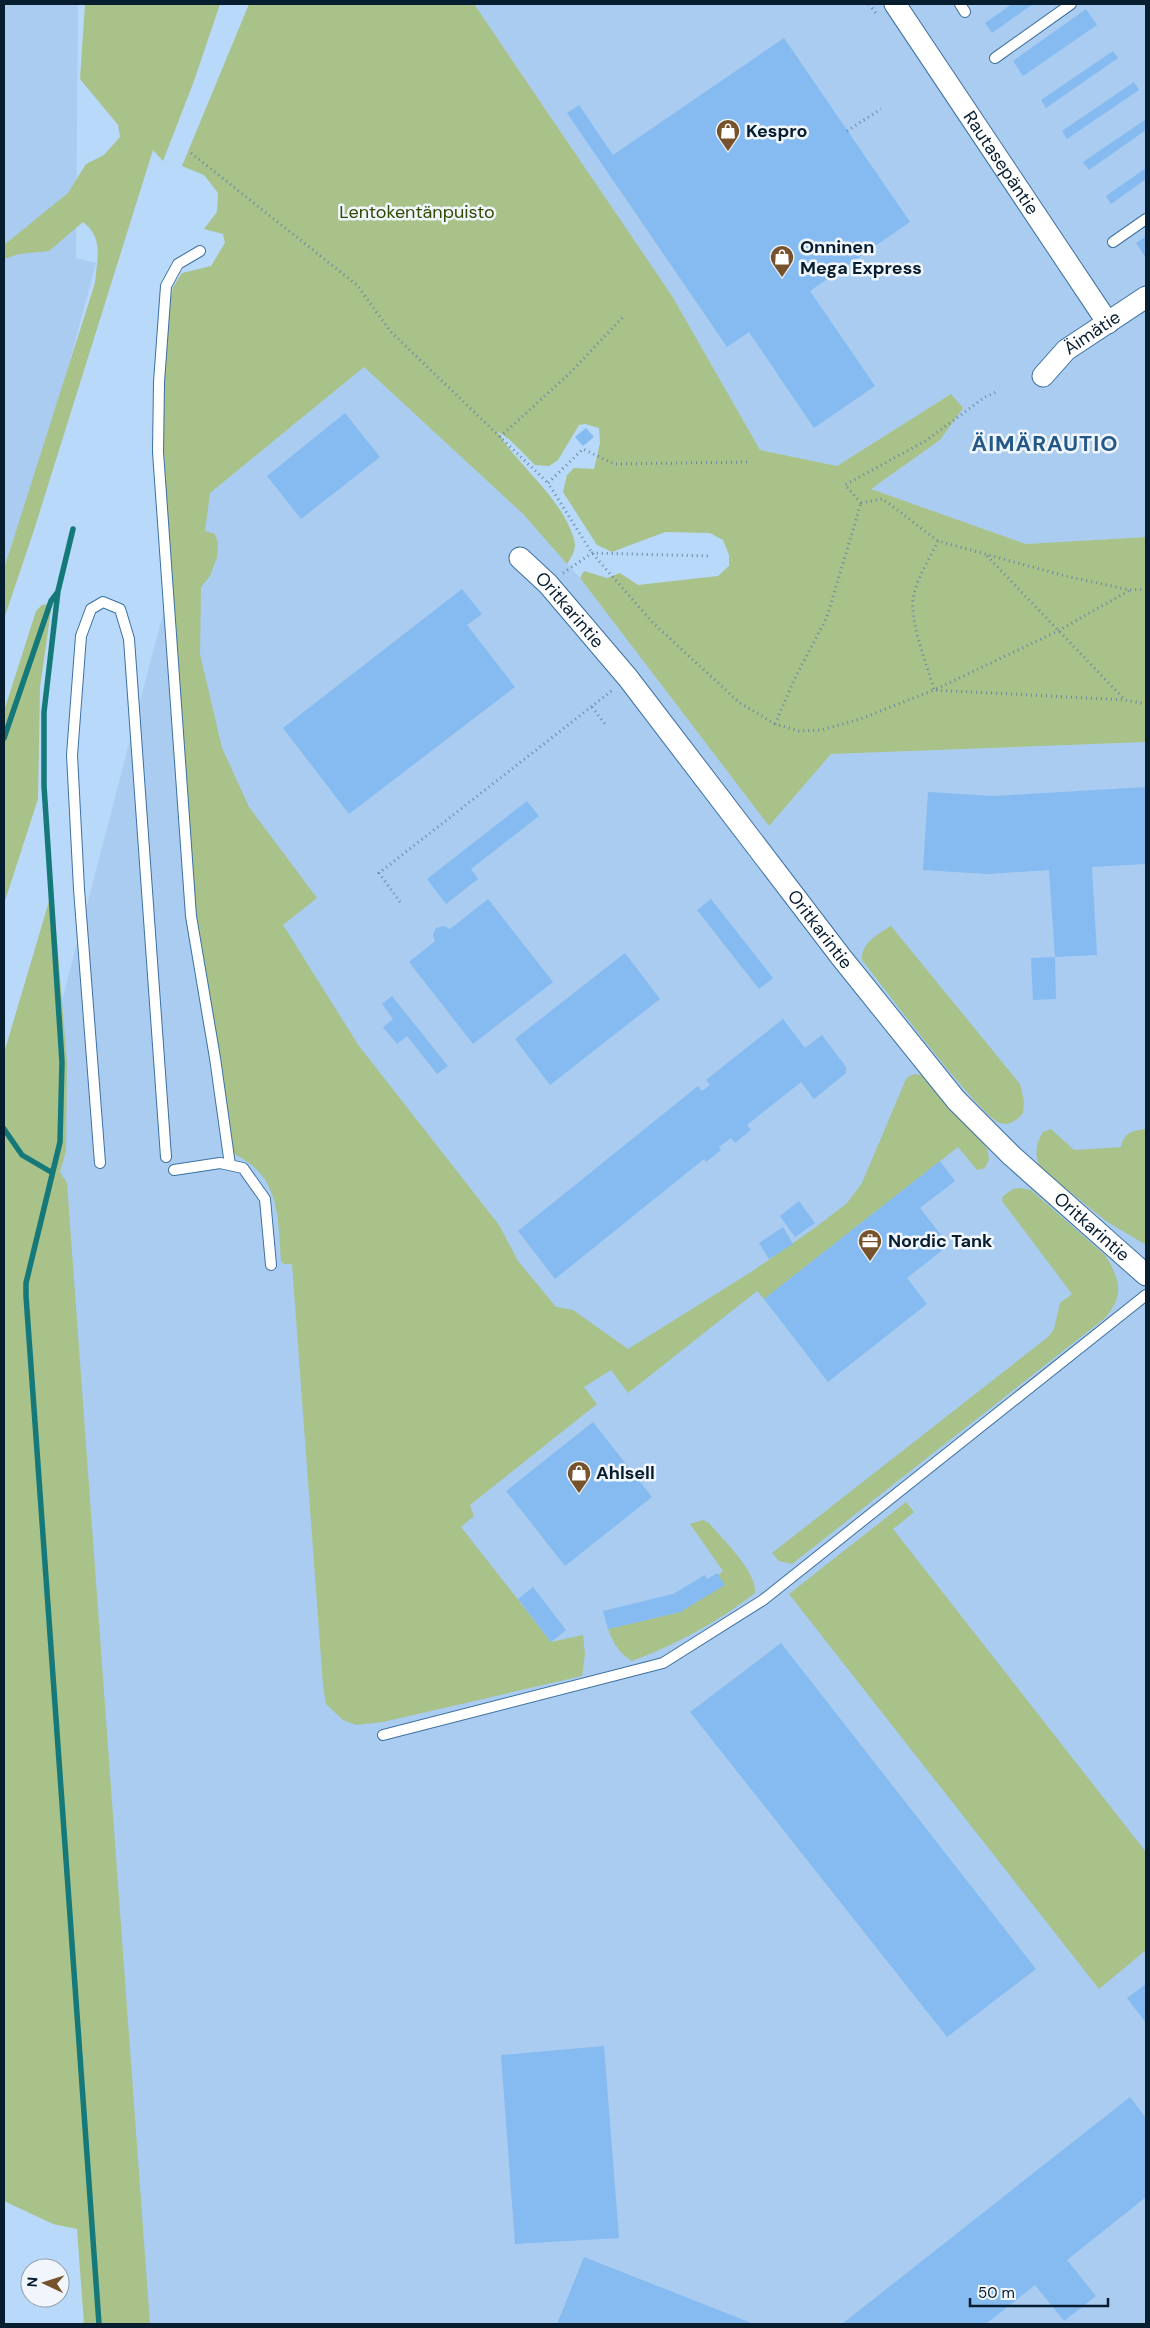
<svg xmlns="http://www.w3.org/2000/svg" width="1150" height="2328" viewBox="0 0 1150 2328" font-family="'DM Sans',sans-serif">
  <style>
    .built { fill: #a9ccf0 }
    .green { fill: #a8c289 }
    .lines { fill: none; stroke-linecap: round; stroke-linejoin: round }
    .stream { stroke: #167979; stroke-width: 5.5 }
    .building { fill: #85bbf0 }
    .lane-casing { stroke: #3d71a1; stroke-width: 12 }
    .street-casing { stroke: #3d71a1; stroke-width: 23 }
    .path { stroke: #6c88a3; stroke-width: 3; stroke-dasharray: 1 4; stroke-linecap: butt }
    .lane { stroke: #fff; stroke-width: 10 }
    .street { stroke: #fff; stroke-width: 21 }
    .labels { text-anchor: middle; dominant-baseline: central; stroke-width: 5; stroke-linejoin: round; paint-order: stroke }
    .poi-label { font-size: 18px; font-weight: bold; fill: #071d30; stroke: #f1f6fc; text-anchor: start }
    .street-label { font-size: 18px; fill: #071d30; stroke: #f1f6fc }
    .park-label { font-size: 18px; fill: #314a02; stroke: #f1f6fc }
    .district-label { font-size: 22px; font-weight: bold; letter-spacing: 1px; fill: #245887; stroke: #f1f6fc }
  </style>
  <rect width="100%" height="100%" fill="#b8d9f9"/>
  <!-- built -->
  <path class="built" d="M4 4H78L76 258 96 263 4 610Z
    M474 4H1146V537L1026 544 871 489 940 440 951 394 837 466 760 450 630 324 671 295Z
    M364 367 523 514 580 578 769 826 831 754 1146 742V2324H110L51 1043 191 506 210 493Z"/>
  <!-- green -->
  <path class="green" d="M85 4H220L194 81 163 161 153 150 34 530 4 619V569L95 283C97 259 104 238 83 222L49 251 19 254 4 259V245L68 193 86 164 104 155 120 137 118 125 80 79Z
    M249 4H474L672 296 760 450 837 466 951 394 963 408 940 440 871 489 1026 544 1146 537V742L831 754 769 826 580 578 584 571 607 578 620 573 638 585 718 576 729 566V555L723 540 710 533 665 532 612 552 597 545 563 492 567 475 574 468 594 469 600 443 599 428 585 424 579 425 558 460 549 466 535 465 510 440 497 431C519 468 561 496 574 539 577 549 572 556 567 564L523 514 364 367 210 493 205 531 215 534 218 543 217 557 210 576 201 587 200 654 222 748 249 807 317 898 283 925 359 1046 499 1225 518 1261 556 1307 573 1310 628 1349 751 1272 816 1227 847 1203 862 1183 906 1079C913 1073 918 1073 927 1078L987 1148 989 1159 985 1168 977 1170 958 1147 764 1299 757 1291 628 1393 611 1370 584 1387 597 1404 470 1505 474 1516 461 1527 551 1642 583 1635 585 1654 582 1676 383 1722 356 1725 343 1720 326 1704 323 1685 292 1264H284L281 1261C278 1216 280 1174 232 1153L196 915 168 541 164 450V383L167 319 173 287 182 273 211 266 225 243 223 234 204 229 217 212 218 193 204 175 182 166Z
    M47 604 51 610 40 687 38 799 4 904V711L36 611 42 605Z
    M50 898 54 905 67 1062 66 1151 60 1172 67 1183 150 2324H84L77 2229 53 2224 4 2201V1053Z
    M891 926 1020 1084 1024 1101 1023 1113C1017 1120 1010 1126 1000 1123 980 1117 882 985 862 960 861 943 878 934 891 926Z
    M1051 1129 1074 1150 1121 1147C1124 1132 1132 1131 1146 1129V1245L1106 1221 1040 1168C1035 1155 1035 1144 1043 1132Z
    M1020 1188 1031 1190 1105 1255C1120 1279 1125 1295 1105 1318L792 1564 779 1561 772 1553 1048 1337 1054 1329 1060 1303 1072 1294 1002 1201 1003 1196 1013 1189Z
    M906 1502 914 1512 893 1529 1146 1852V1950L1099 1989 789 1594Z
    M703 1520 709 1523C722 1539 757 1571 755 1593 718 1622 677 1644 632 1661 619 1653 613 1643 608 1629L680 1612 724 1585 718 1575 723 1571 690 1524Z"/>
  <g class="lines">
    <!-- stream -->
    <path class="stream" d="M73 529 58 591 44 712V786L62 1062 60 1142 26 1283V1296L99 2324
      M4 738 51 601 57 593
      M4 1129 22 1155 51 1172"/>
  </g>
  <!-- building -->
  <path class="building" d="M1012 4H1033L992 33 985 23Z
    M1086 9 1097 25 1023 76 1013 61Z
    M784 38 910 222 810 291 875 386 814 428 749 332 727 347 567 113 579 105 613 155Z
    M1113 51 1118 58 1046 108 1041 100Z
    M1134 82 1139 90 1067 139 1062 131Z
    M1146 119V130L1089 170 1083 162Z
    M1146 168V179L1111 204 1106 196Z
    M1146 236V258L1136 243Z
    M345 413 380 457 301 519 267 476Z
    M586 428 594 437 583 446 575 437Z
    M462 589 482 614 467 625 515 687 349 814 283 728Z
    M1146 787V864L1092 867 1097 955 1055 957 1049 870 987 874 923 870 928 792 993 796Z
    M527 801 539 816 471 869 478 879 446 904 427 879Z
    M488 899 553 982 473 1044 409 962 435 941 433 935 436 928 444 926 450 929Z
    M711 899 773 978 759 989 697 910Z
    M625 953 660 999 550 1085 515 1039Z
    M1055 957 1056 999 1033 1000 1031 958Z
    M392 996 448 1066 437 1074 407 1036 397 1044 383 1027 393 1019 382 1004Z
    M783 1019 805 1048 822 1035 846 1067V1073L814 1099 801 1082 747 1125 751 1130 735 1143 731 1138 719 1147 721 1150 706 1162 704 1159 555 1279 518 1231 698 1086 702 1091 710 1085 706 1080Z
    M940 1161 955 1181 920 1208 949 1245 907 1278 927 1304 828 1382 764 1299Z
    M799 1201 815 1223 795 1237 780 1216Z
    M783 1227 793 1244 769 1259 759 1243Z
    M593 1422 652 1497 565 1566 506 1491Z
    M717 1573 725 1585 680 1612 608 1629 603 1611 673 1594 705 1575 707 1579Z
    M533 1587 566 1630 551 1642 518 1599Z
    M781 1643 1036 1969 947 2037 690 1712Z
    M1146 1984V2023L1127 1998Z
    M604 2046 619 2238 515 2244 501 2055Z
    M1130 2097 1146 2118V2197L1067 2260 1096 2296 1064 2321 1035 2285 986 2324H842Z
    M584 2257 754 2324H557Z"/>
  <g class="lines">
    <!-- lane casing -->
    <g class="lane-casing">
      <path id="lane" d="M960 4 965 12
        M995 58 1071 4
        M1113 242 1146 219
        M200 251 178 264 166 286 159 382 158 452 191 916 215 1058 230 1165
        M100 1163 79 889 72 755 81 636 91 609 103 602 120 609 129 639 166 1157
        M174 1170 220 1163 243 1168 265 1199 271 1265
        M383 1735 663 1663 763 1600 1146 1295"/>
    </g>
    <!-- street casing -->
    <g class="street-casing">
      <g id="street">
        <path id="s1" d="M895 4 1108 323"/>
        <path id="s2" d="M1043 376 1066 350 1146 297"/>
        <path id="s3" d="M520 558 548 584 628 678 841 957 956 1100 1012 1156 1146 1275"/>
      </g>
    </g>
    <!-- path -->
    <path class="path" d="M869 4 878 16
      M847 131 881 109
      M191 153 357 285 390 331 548 483
      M500 437 570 373 623 317
      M747 462 614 464 583 449 548 483 592 553 653 623 740 703 775 724 799 731 822 730 860 719 934 690 1125 700 1146 704
      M861 503 883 499 938 541 1065 576 1130 590 1146 589
      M861 503 845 485 927 440 985 397 999 391
      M938 541C930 558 918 576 914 594 908 620 927 664 934 690L1058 631 1130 590
      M987 556 1125 700
      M563 573 592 553 710 556
      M592 707 605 724
      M775 724 794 680 827 617 861 503
      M400 902 379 873 614 689"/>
    <!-- lane -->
    <use href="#lane" class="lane"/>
    <!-- street -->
    <use href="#street" class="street"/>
  </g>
  <!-- icons -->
  <defs>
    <g id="shop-pin" transform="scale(1.25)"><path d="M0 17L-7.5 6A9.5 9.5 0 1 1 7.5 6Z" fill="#76532c" stroke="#f1f6fc"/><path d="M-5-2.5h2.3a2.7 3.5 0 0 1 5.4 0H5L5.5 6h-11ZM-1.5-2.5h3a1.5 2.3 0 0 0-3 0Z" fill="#fff"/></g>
    <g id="office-pin" transform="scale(1.25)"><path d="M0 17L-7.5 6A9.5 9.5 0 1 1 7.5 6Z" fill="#76532c" stroke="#f1f6fc"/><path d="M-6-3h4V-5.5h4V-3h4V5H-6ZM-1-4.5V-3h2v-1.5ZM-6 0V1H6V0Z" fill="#fff"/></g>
  </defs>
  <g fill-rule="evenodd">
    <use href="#shop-pin" x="728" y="131"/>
    <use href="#shop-pin" x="782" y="257"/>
    <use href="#office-pin" x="870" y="1241"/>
    <use href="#shop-pin" x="579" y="1473"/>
  </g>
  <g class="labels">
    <!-- poi labels -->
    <g class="poi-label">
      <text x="746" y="131">Kespro</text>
      <text x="800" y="247">Onninen<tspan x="800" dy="21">Mega Express</tspan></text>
      <text x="888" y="1241">Nordic Tank</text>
      <text x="596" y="1473">Ahlsell</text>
    </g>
    <!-- street labels -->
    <g class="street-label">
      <text stroke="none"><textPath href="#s1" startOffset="191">Rautasepäntie</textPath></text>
      <text stroke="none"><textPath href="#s2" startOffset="66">Äimätie</textPath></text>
      <text stroke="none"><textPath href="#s3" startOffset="72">Oritkarintie</textPath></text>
      <text stroke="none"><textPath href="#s3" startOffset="478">Oritkarintie</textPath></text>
      <text stroke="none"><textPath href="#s3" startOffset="882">Oritkarintie</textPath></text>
    </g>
    <!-- park labels -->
    <g class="park-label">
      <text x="417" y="212">Lentokentänpuisto</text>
    </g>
    <!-- district labels -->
    <g class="district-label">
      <text x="1045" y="443">ÄIMÄRAUTIO</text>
    </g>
  </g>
  <!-- border -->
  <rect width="1150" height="2328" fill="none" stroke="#071d30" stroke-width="10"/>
  <!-- north arrow -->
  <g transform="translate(45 2283) rotate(274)"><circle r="24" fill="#f1f6fc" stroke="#939faa"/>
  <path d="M0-4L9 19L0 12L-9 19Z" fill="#76532c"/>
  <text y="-8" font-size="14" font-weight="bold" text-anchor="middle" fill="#071d30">N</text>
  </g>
  <!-- scale -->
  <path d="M970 2298v8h138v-8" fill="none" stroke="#071d30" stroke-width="2.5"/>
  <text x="978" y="2298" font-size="15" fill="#071d30" stroke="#f1f6fc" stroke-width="4" paint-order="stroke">50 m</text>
</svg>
